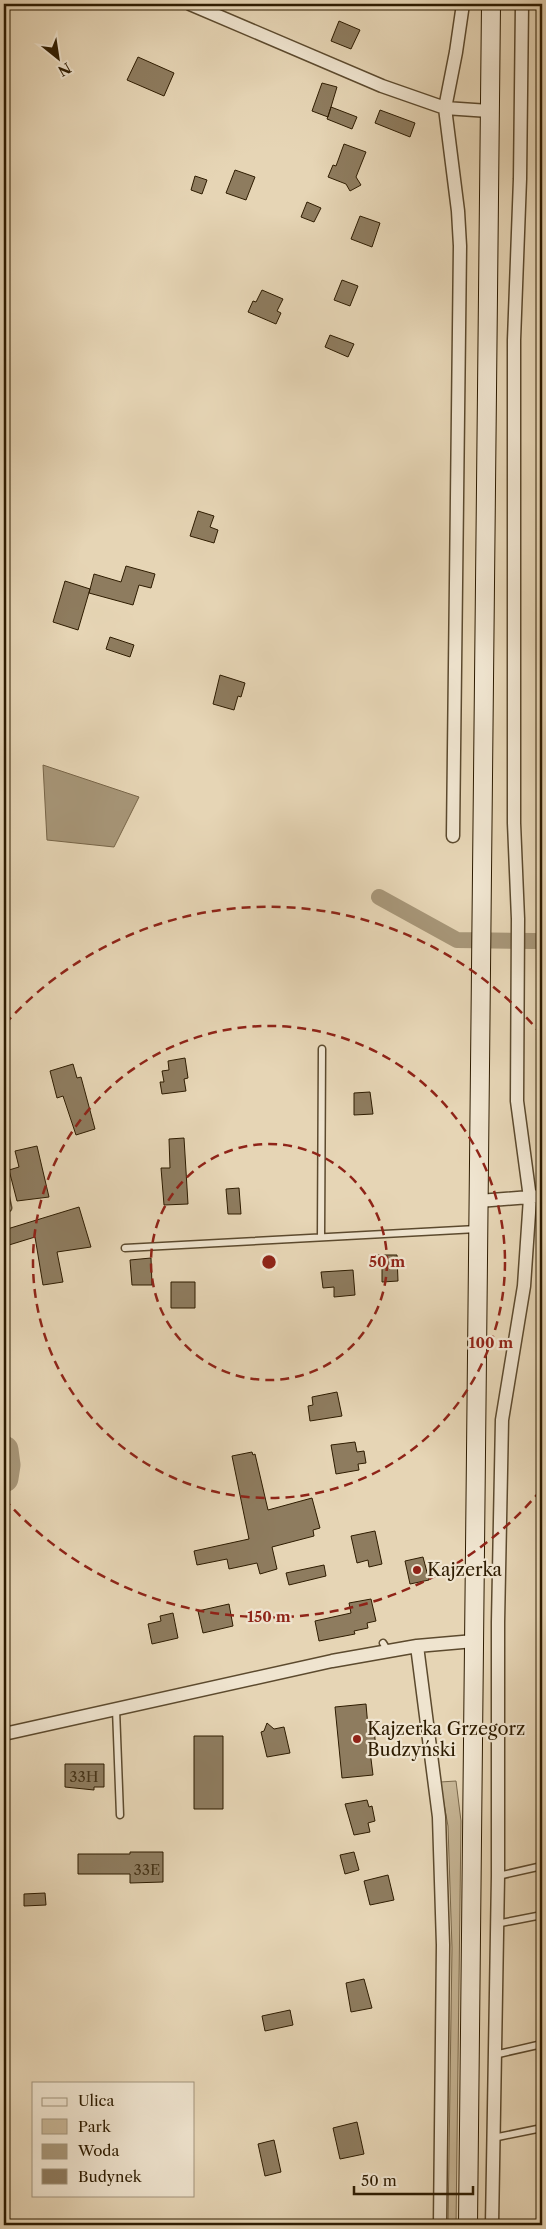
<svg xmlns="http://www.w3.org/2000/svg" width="546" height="2229" viewBox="0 0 546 2229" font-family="'Libre Caslon Text',serif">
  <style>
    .green { fill: #c7b696; stroke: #7a694c }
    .water { fill: #a79678; stroke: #776548 }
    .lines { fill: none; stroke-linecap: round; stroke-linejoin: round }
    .canal { stroke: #a79678; stroke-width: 16 }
    .river { stroke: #a79678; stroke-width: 29 }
    .building { fill: #8e7c5f; stroke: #2e1c01 }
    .lane-casing { stroke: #5c4a2e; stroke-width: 9 }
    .street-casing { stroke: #5c4a2e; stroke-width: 15 }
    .secondary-casing { stroke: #2e1c01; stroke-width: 20 }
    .lane { stroke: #efe4cf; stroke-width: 6 }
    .street { stroke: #efe4cf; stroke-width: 12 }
    .secondary { stroke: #efe4cf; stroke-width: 18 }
    .ring { fill: none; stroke: #8f2418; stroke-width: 2.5; stroke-dasharray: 9 6 }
    .poi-dot { fill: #8f2418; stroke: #efe4cf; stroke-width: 2 }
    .labels { text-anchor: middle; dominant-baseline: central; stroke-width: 4.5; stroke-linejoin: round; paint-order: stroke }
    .number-label { font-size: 15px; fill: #463418 }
    .poi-label { font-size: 18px; fill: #2e1c01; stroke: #efe4cf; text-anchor: start }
    .centre { fill: #8f2418; stroke: #efe4cf; stroke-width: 2.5 }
    .ring-label { font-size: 15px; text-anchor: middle; font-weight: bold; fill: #8f2418; stroke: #efe4cf; stroke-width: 4.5; stroke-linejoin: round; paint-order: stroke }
  </style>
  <rect width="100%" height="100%" fill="#e6d5b5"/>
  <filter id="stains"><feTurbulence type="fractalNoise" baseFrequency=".004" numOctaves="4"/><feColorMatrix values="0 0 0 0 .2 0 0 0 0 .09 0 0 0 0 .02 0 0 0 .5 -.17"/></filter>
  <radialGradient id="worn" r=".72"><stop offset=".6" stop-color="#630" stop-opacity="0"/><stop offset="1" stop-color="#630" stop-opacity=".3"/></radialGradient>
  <!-- green -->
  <path class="green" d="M456 1781 461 1821 456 2225H448L452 1948 448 1826 440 1782Z"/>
  <!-- water -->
  <path class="water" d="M43 765 139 797 114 847 47 840Z"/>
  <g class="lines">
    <!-- canal -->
    <path class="canal" d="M379 897 457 940 535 941"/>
    <!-- river -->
    <path class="river" d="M4 1450 6 1465 4 1478"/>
  </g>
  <!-- building -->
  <path class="building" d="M339 21 360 30 351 49 331 41Z
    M138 57 174 73 164 96 127 80Z
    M322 83 337 87 328 117 312 111Z
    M331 107 357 117 352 129 327 119Z
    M380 110 415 123 410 137 375 123Z
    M344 144 366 152 356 177 361 185 350 191 346 184 328 177 333 165 336 166Z
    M235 170 255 177 246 200 226 193Z
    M195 176 207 180 202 194 191 190Z
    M307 202 321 208 314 222 301 217Z
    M360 216 380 223 372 247 351 239Z
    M342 280 358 286 350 306 334 300Z
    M262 290 283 299 277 311 281 313 276 324 248 312 253 301 256 302Z
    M330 335 354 344 348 357 325 347Z
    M198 511 214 516 210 527 218 530 214 543 190 536Z
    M126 566 155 574 151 588 139 585 133 605 89 593 94 574 121 582Z
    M65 581 90 589 78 630 53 622Z
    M110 637 134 645 130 657 106 649Z
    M220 675 245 683 241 697 238 696 234 710 213 704Z
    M185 1058 188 1078 184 1079 186 1091 162 1094 160 1082H164L162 1071 169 1070 168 1061Z
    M73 1064 77 1078 81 1077 95 1129 76 1135 63 1096 57 1098 50 1071Z
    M370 1092 373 1114 354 1115V1093Z
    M184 1138 188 1204 164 1205 161 1168H170L169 1139Z
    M37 1146 49 1197 17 1201 9 1170 19 1167 15 1151Z
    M239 1188 241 1214H228L226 1189Z
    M79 1207 91 1247 57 1252 63 1282 43 1285 35 1237 9 1245 4 1230Z
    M377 1255H397L398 1281 382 1282V1267H378Z
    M151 1258 152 1285H132L130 1260Z
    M353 1270 355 1295 334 1297V1287L323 1288 321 1272Z
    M171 1282H195V1308H171Z
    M337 1392 342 1416 310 1421 308 1406 313 1405 312 1397Z
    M355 1442 357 1452 364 1451 366 1463 358 1464 359 1470 336 1474 331 1445Z
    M252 1452 253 1455 255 1454 268 1510 312 1498 320 1528 313 1530 314 1536 272 1547 277 1569 260 1574 257 1563 229 1569 227 1559 197 1565 194 1551 249 1539 232 1456Z
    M375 1531 382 1564 369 1567 368 1560 357 1563 351 1536Z
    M423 1557 429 1580 410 1584 405 1561Z
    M324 1565 326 1576 289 1585 286 1573Z
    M371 1599 376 1621 367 1623 368 1628 354 1631 355 1634 319 1641 315 1621 351 1613 349 1603Z
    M229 1604 233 1626 203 1633 198 1611Z
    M173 1613 178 1638 152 1644 148 1624 161 1621 160 1616Z
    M366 1704 368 1727H374L376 1751H370L373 1775 342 1778 335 1707Z
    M267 1723 274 1729 284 1727 290 1753 267 1757 261 1732 264 1731Z
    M194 1736H223V1809H194Z
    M65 1764H104V1787H94V1790L65 1787Z
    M367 1800 369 1807 372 1806 375 1821 368 1823 370 1832 354 1835 345 1804Z
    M130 1852H163V1882L130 1883V1874H78V1854H130Z
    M354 1852 359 1870 345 1874 340 1855Z
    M388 1875 394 1900 370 1905 364 1881Z
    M45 1893 46 1905 24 1906V1894Z
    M364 1979 372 2008 351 2012 346 1983Z
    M290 2010 293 2025 265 2031 262 2016Z
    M357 2122 364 2154 340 2159 333 2128Z
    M274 2140 281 2172 265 2176 258 2144Z"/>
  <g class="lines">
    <!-- lane casing -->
    <g class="lane-casing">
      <path id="lane" d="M4 1189 8 1208
        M321 1237 322 1049
        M125 1248 477 1229
        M383 1643 388 1651
        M116 1709 120 1815
        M498 1876 542 1866
        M496 1924 542 1915
        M494 2055 542 2044
        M493 2138 542 2128"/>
    </g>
    <!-- street casing -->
    <g class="street-casing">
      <path id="street" d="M190 4 382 86 445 108 489 111
        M453 836 460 246 458 211 445 108 456 52 463 4
        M479 1201 542 1196
        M417 1646 439 1817 443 1945 440 2225
        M4 1734 332 1661 417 1646 474 1641
        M492 2225 498 1876V1622L502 1420 524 1286 530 1198 517 1101 518 919 514 823V340L520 179 522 4"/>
    </g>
    <!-- secondary casing -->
    <g class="secondary-casing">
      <path id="secondary" d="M468 2225 491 4"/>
    </g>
    <!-- lane -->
    <use href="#lane" class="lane"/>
    <!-- street -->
    <use href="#street" class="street"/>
    <!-- secondary -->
    <use href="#secondary" class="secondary"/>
  </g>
  <!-- distance rings -->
  <g class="ring">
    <circle cx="269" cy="1262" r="118"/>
    <circle cx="269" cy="1262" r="236"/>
    <path d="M541 1490A355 355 0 0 1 5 1500M5 1024A355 355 0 0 1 541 1034"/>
  </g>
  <!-- markers -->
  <g class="poi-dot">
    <circle cx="417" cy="1570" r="5"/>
    <circle cx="357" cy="1739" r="5"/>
  </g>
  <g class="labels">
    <!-- number labels -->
    <g class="number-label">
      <text x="84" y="1776">33H</text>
      <text x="147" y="1869">33E</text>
    </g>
    <!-- poi labels -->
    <g class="poi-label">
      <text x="427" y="1570">Kajzerka</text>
      <text x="367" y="1729">Kajzerka Grzegorz<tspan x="367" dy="21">Budzyński</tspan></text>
    </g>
  </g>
  <circle cx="269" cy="1262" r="8" class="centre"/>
  <g class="ring-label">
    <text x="387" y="1267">50 m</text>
    <text x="491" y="1348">100 m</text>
    <text x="269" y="1622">150 m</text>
  </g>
  <!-- margin -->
  <rect width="546" height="2229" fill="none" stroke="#e6d5b5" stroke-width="20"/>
  <rect x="5" y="5" width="536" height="2219" fill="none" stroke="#2e1c01" stroke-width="2.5"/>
  <rect x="10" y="10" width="526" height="2209" fill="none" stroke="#2e1c01"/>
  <!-- legend -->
  <rect x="32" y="2082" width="162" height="115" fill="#efe4cf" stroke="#a2947d"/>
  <rect x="42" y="2098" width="25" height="8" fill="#efe4cf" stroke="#a2947d"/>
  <text x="78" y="2106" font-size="15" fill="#2e1c01">Ulica</text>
  <rect x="42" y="2119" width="25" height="15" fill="#c7b696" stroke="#a2947d"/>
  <text x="78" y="2132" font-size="15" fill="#2e1c01">Park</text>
  <rect x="42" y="2144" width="25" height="15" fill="#a79678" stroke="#a2947d"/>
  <text x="78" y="2156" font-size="15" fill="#2e1c01">Woda</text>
  <rect x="42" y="2169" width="25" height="15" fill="#8e7c5f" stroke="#a2947d"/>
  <text x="78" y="2182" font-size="15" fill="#2e1c01">Budynek</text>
  <!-- north arrow -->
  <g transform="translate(58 58) rotate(150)" stroke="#efe4cf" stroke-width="4" paint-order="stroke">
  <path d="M0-4L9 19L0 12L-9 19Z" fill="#2e1c01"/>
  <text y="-8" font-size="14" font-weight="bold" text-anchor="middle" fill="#2e1c01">N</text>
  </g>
  <!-- scale -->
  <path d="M354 2186v8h119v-8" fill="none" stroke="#2e1c01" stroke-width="2.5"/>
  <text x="361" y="2186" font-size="15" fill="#2e1c01" stroke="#efe4cf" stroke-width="4" paint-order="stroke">50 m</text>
  <rect width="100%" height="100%" filter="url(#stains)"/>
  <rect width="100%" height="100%" fill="url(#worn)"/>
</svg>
